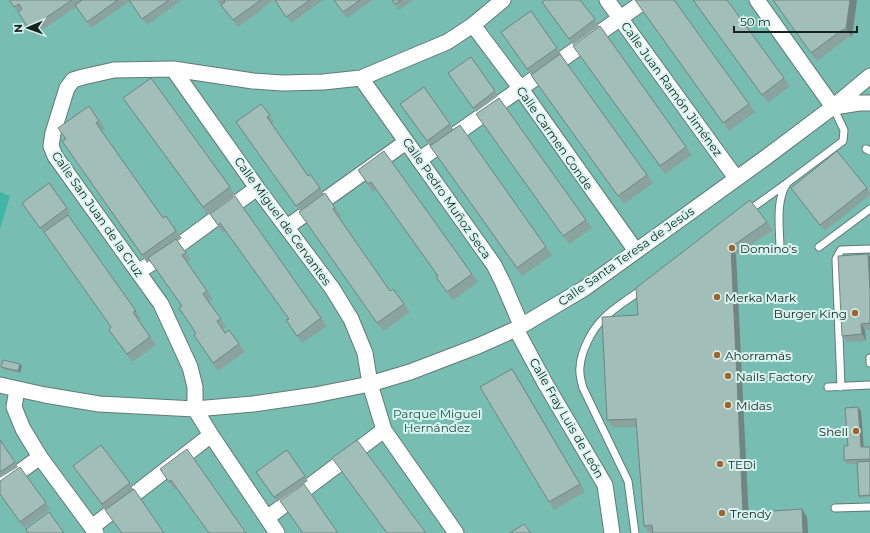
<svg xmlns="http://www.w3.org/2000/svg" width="870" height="533" viewBox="0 0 870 533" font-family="Montserrat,sans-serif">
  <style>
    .green { fill: #77bdb2 }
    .water { fill: #42b6a6 }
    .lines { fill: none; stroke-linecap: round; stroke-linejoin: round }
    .lane-casing { stroke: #617b76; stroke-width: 9 }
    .street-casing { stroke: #617b76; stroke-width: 17 }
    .lane { stroke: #fff; stroke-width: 7 }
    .street { stroke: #fff; stroke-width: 15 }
    .wall { fill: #8ba39e }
    .shaded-wall { fill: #718581 }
    .building { fill: #a2beb8; stroke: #718581 }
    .poi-dot { fill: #a2622c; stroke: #d7f4ee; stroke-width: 1.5 }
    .labels { text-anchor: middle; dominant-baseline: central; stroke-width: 4; stroke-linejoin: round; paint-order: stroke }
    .street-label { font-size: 12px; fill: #172220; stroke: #d7f4ee }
    .poi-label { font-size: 12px; fill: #172220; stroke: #d7f4ee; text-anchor: start }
    .park-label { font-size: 12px; fill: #20524a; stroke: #d7f4ee }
  </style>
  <rect width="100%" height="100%" fill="#cae7e1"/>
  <!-- green -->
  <path class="green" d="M0 0H870V533H0Z"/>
  <!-- water -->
  <path class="water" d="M0 192 10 196 0 229Z"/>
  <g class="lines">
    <!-- lane casing -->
    <g class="lane-casing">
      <path id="lane" d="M866 149 870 151
        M748 211 787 183
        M819 247 870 209
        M780 250C780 229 775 201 787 183L843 141 844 130 833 107
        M870 358V363
        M828 387 870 385
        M841 387 836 259 841 250 870 249
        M835 508 870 507
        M635 533 628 481 583 388C581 381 579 374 580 367 581 351 592 329 604 318 615 307 630 298 643 289"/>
    </g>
    <!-- street casing -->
    <g class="street-casing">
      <path id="street" d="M607 0 736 178
        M757 0 833 107
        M473 25 521 89 636 251
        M173 69 257 188 332 288 351 319 365 353 370 384 384 430 456 533
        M361 78 494 265 503 283 521 325
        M834 107 859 103H870
        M419 160 646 0
        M287 227 406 142
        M138 272 182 243 257 188
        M516 329 545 383 605 485 612 533
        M0 385 45 395 99 404 195 409 253 404 315 395 370 384 410 372 478 346 516 329 585 288 765 158 833 107 870 76
        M17 389 14 407 23 429 40 457 96 533
        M0 486 40 457
        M267 518 384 430
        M92 527 211 435
        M277 533 211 435 195 409V387L190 367 161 304 55 156 51 146 53 133 67 88 73 80 83 77 114 70 173 69 253 81 282 83 323 82 361 78 447 42 473 25 503 0"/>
    </g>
    <!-- lane -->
    <use href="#lane" class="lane"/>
    <!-- street -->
    <use href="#street" class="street"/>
  </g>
  <!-- wall -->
  <path class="wall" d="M9 0H182L147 25 130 1 91 28 76 7 34 35Z
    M217 0H274L238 27 222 6H221Z
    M275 0H323L291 23Z
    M334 0H373L347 18Z
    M392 0H414L399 10Z
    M580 0 599 26 573 45 542 2Z
    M674 0 755 112 729 131 641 8Z
    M693 0H727L790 86 768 103Z
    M773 0H857L852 37 847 38 817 61Z
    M531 11 561 54V55L653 183 624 204 536 83 531 75 501 32Z
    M600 26 692 155 665 174 573 46Z
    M471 57 498 96 476 112 448 73Z
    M151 78 235 195 208 215 123 98Z
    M424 87 453 129 460 125 552 255 522 276 400 104Z
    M499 98 592 228 569 244 476 114Z
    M261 104 274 122 271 124 308 176 310 174 324 194 325 193 341 216 339 217 390 291 393 289 410 312 383 331 299 212 300 211 236 122Z
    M89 106 105 129 102 131 163 218 166 216 182 238 178 241 191 260 187 263 213 299 209 302 226 327 222 329 225 333 229 330 245 352 218 371 194 335 196 333 182 306 150 261 147 263 62 141 66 139Z
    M384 151 478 282 453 300 436 277 438 276 376 190 373 192 358 170Z
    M791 188H867L870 193V195L825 231Z
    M235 196 327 326 302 343 286 320 289 319 226 231 223 233 210 214Z
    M22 203 67 208 70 213 43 232Z
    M68 215 141 319 139 320 156 345 132 362 109 330 111 327Z
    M767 222 773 230 736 255 748 513 802 509 807 517 808 533H649L644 526 637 427H613L607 420 638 315 636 288Z
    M870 257V330H865L866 341 847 342 842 336Z
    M22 366 20 373 3 369 1 367Z
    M512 369 517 377 585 492 554 510 549 502Z
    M861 411 864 447H870V497L860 498 859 496 857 464H847L844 460 848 446Z
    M0 439 18 467 0 478Z
    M101 445 134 490 105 510 73 466Z
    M287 450 308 481 277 502 256 472Z
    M20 467 50 509 24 528 0 494Z
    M165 477 246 533 177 488 175 490Z"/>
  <!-- shaded-wall -->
  <path class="shaded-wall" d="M850 0H857L852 37 846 29Z
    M731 247 736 255 749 521 743 513Z
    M868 254 870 257V291Z
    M861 324 865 330 866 341 862 334Z
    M20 364 22 366 20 373 18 371Z
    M512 369 517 377 585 492 580 484Z
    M858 407 861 411 864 452 861 447Z
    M802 509 807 517 808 533H803Z"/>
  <!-- building -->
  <path class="building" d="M9 0H72L29 29 18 12 22 9 19 4 14 7Z
    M80 0H118L87 22 75 5 81 1Z
    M129 0H169L142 19Z
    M224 0H261L233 20 221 5 225 2Z
    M275 0H310L286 17Z
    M334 0H360L343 12Z
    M392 0H401L395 4Z
    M545 0H580L595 19 569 39 542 2Z
    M635 0H674L749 104 723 123Z
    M693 0H727L784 78 762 95Z
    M773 0H850L846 29 842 30 811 53Z
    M531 11 557 48 527 69 501 32Z
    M600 26 686 147 660 166 573 46Z
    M560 54 647 175 618 196 531 75Z
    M471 57 495 91 473 108 448 73Z
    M151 78 230 187 203 207 123 98Z
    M424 87 450 124 427 141 400 104Z
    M499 98 586 220 563 236 476 114Z
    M261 104 270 115 267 117 308 176 310 174 320 188 296 206 236 122Z
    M89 106 99 121 96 123 163 218 166 216 176 231 142 255 62 141 66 139 58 128Z
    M460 125 546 247 517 268 430 146Z
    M384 151 472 274 447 292 436 277 438 276 371 182 368 184 358 170Z
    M837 151 867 188 820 225 791 188Z
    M49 183 67 208 40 228 22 203Z
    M325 193 335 208 333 209 390 291 393 289 404 304 377 323 299 212Z
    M235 196 321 318 297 336 286 320 289 319 220 223 218 225 210 214Z
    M750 200 767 222 731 247 743 513 802 509 803 533H653L652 525 644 526 636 419 607 420 602 317 638 315 636 288Z
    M68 215 136 311 133 312 150 337 127 354 109 330 111 327 44 232Z
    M176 239 186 253 182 255 207 291 203 294 221 319 217 321 225 333 229 330 239 344 213 363 194 335 196 333 179 308 182 306 148 258Z
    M868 254 870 291V323L861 324 862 334 842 336 838 256Z
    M3 360 20 364 18 371 1 367Z
    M512 369 580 484 549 502 480 387Z
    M858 407 861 447H870V459L844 460V446H848L845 408Z
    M0 440 15 462 0 472Z
    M357 440 426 533H387L332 458Z
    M101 445 130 483 102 504 73 466Z
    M187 449 246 533H209L171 480 169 482 160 469Z
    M287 450 305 476 274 497 256 472Z
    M870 461V495L859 496 857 462Z
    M20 467 46 503 20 522 0 494V481Z
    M304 484 338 533H303L280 501Z
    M134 489 164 533H122L105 510Z
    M49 512 64 533H28L26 529Z
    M524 524 531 533H510Z"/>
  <!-- markers -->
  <g class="poi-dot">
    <circle cx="732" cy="248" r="4"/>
    <circle cx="717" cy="297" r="4"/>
    <circle cx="855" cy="313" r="4"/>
    <circle cx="717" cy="355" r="4"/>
    <circle cx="728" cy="376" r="4"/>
    <circle cx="728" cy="405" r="4"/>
    <circle cx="856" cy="431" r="4"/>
    <circle cx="720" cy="464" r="4"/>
    <circle cx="722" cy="513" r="4"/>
  </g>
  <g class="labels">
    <!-- street labels -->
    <g class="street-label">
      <text transform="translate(672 89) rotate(54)">Calle Juan Ramón Jiménez</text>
      <text transform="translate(555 138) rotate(55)">Calle Carmen Conde</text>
      <text transform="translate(447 198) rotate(55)">Calle Pedro Muñoz Seca</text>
      <text transform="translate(98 214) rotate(55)">Calle San Juan de la Cruz</text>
      <text transform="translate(283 221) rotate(54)">Calle Miguel de Cervantes</text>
      <text transform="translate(626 256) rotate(-35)">Calle Santa Teresa de Jesús</text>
      <text transform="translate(567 418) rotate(60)">Calle Fray Luis de León</text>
    </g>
    <!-- poi labels -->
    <g class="poi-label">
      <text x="740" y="248">Domino's</text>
      <text x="725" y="297">Merka Mark</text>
      <text x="847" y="313" text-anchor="end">Burger King</text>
      <text x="725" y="355">Ahorramás</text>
      <text x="736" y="376">Nails Factory</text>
      <text x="736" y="405">Midas</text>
      <text x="848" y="431" text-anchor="end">Shell</text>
      <text x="728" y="464">TEDi</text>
      <text x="730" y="513">Trendy</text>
    </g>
    <!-- park labels -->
    <g class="park-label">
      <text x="437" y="413">Parque Miguel<tspan x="437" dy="14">Hernández</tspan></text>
    </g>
  </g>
  <!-- north arrow -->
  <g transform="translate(28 28) rotate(268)" stroke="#d7f4ee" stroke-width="3" paint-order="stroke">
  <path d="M0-3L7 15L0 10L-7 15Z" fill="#172220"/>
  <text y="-6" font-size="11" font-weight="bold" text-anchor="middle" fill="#172220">N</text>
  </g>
  <!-- scale -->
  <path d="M734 26v6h123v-6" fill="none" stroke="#172220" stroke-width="2"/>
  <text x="740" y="26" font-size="12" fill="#172220" stroke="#d7f4ee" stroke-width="3" paint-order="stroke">50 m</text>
</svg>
